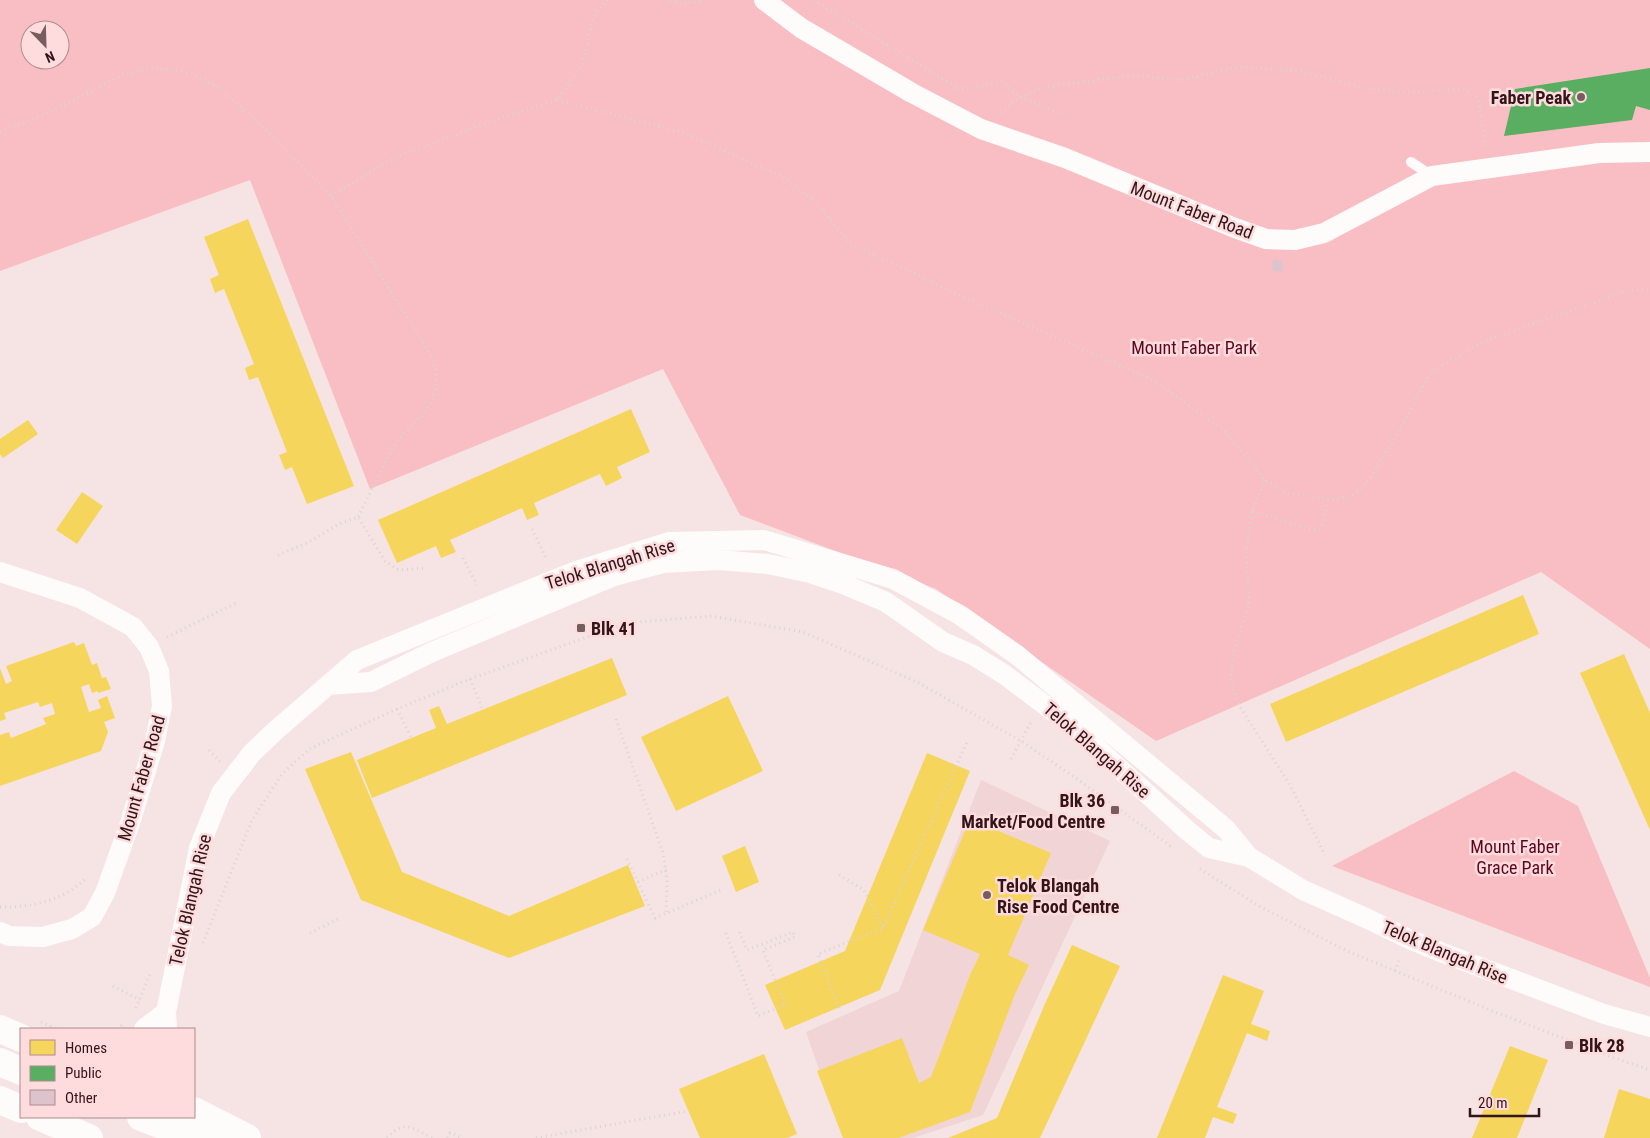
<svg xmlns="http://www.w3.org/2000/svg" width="1650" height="1138" viewBox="0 0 1650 1138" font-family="'Roboto Condensed',sans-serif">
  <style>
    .built { fill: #f1d4d6 }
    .green { fill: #f9bec3; fill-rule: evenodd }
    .homes { fill: #f6d55c }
    .public { fill: #5aae61 }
    .building { fill: #ddc4cc }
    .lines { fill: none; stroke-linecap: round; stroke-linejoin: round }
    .path { stroke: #dad4d4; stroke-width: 3; stroke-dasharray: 1 4; stroke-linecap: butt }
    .lane { stroke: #fefbfb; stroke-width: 10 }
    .street { stroke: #fefbfb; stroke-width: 20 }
    .primary { stroke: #fefbfb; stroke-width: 28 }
    .poi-dot { fill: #775d5f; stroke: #fedbdd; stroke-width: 2 }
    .labels { text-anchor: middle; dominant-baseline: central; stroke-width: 5; stroke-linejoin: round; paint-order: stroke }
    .poi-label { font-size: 18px; font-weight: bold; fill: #321518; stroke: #fedbdd; text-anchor: start }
    .street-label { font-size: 18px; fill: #321518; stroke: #fedbdd }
    .park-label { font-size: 18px; fill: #5c051d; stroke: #fedbdd }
  </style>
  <rect width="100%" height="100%" fill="#f6e3e4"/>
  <!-- built -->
  <path class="built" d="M981 780 1110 841 983 1115 913 1138H843L806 1032 899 991Z"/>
  <!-- green -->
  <path class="green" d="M0 0H1650V649L1541 572 1156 741 936 589 740 515 663 369 370 489 250 180 0 271ZM30 30H60V60H30Z
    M1514 771 1578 806 1650 978V987L1332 866Z"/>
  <!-- homes -->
  <path class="homes" d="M248 219 354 486 307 504 292 467 285 470 279 455 287 452 258 377 249 380 245 368 254 364 224 289 215 293 210 279 219 275 204 237Z
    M631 409 650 452 617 467 622 478 606 486 600 474 534 503 539 515 527 520 522 508 450 540 456 552 441 558 436 546 397 563 378 520Z
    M28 420 38 434 3 458 0 454V439Z
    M82 492 103 506 77 544 56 530Z
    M1523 595 1539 634 1286 742 1270 704Z
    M74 642 76 646 84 643 92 665 97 663 102 678 106 677 111 689 98 693V691L92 693 89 684 81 687 89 712 101 708 98 700 107 696 115 718 104 722 108 732 101 751 0 786V735L9 732 11 738 46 724 43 718 55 714 52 703 40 707 38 702 4 713 6 719 0 721V668L6 684 12 681 6 666Z
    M1624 654 1650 713V830L1580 673Z
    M612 658 627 695 372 798 357 760 436 728 429 710 439 706 447 724Z
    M728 696 763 771 676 811 641 737Z
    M351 752 402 872 509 916 628 865 645 906 509 958 361 900 305 769Z
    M927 753 970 771 880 990 785 1030 765 985 845 951Z
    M970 819 1051 853 1008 955 1029 965 1015 994 970 1112 898 1138H843L817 1071 902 1038 919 1083 931 1077 970 975 980 954 923 930Z
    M745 846 759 882 736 892 722 856Z
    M1072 945 1120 966 1040 1138H948L997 1118 1044 1006Z
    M1223 975 1264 991 1251 1024 1270 1031 1267 1041 1247 1033 1217 1107 1237 1114 1233 1124 1213 1117 1205 1138H1157Z
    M1510 1046 1548 1060 1517 1138H1472Z
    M764 1054 797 1134 787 1138H700L679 1089Z
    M1619 1089 1650 1099V1138H1604Z"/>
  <!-- public -->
  <path class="public" d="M1650 68V110L1636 106 1632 120 1504 136 1515 89Z"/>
  <!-- building -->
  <path class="building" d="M1273 259 1283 261 1282 272 1272 271Z"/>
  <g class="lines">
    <!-- path -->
    <path class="path" d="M670 0C682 4 689 5 701 0
      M814 0 959 89
      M957 89 980 87 1001 81 1020 97 1062 114
      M557 100 685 133 779 175 815 201 850 243 959 295 1155 381 1225 431 1265 480 1288 493 1328 499H1339L1350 496 1358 491 1366 483 1390 447 1431 372 1480 343 1625 291 1650 290
      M1001 113 1020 97 1047 87 1134 75 1181 80 1239 67 1300 71 1361 87 1406 93 1459 89 1467 90 1478 99 1486 147
      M0 132 51 112 123 75 155 68 189 72 218 87 263 127 331 196 431 355 436 370V386L432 401 422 415 395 443 358 517
      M331 196 394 158 503 117 557 100C564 89 581 69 584 57 592 33 586 19 608 0
      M1265 480 1252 511 1246 552 1249 604 1233 655 1231 673 1233 690 1240 707 1290 785 1325 855
      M1252 511 1313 530 1321 528 1328 499
      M532 529 547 560
      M278 555 307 543 339 524 358 517 385 561 399 570 425 568
      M463 558 477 585
      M167 637 236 603
      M470 679 482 708
      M397 709 411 737
      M616 719 663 853 667 881 666 913
      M209 750 220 762
      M1011 759 1032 720
      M627 859 655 918 721 890
      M1200 869 1259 906 1347 951 1495 1012 1612 1057 1650 1070
      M839 875 864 890 883 928
      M638 882 667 869
      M0 907C31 908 65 900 86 878
      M310 933 338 919
      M726 933 758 1016 785 1005 763 950 795 937 793 932 747 950 738 929
      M203 943 252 820 282 774 309 749 397 709 470 679 626 623 711 616 803 632 917 682 1021 741 1073 776 1173 848
      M1395 971 1400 957
      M113 986 140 1000
      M136 1008 150 974
      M839 1008 818 954 883 928 967 742
      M41 1022 56 1029
      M117 1029 123 1024
      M387 1138C405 1119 412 1128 432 1138
      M447 1138 450 1133 463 1138
      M536 1138 688 1111"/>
    <!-- lane -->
    <path class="lane" d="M1411 162 1432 176"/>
    <!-- street -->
    <path class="street" d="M764 0 801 28 912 93 981 129 1065 158 1235 228 1266 239 1295 240 1324 233 1432 176 1599 153 1650 152
      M0 572 80 598 133 627 149 647 159 671 162 706 155 741 130 823 105 893 92 917 72 929 43 937 9 936 0 932
      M328 685 371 682 432 652 614 576 663 563 718 560 768 564 810 573 843 584 886 602 943 642 973 655 1005 675 1074 727 1188 831 1209 848 1249 857 1303 890 1368 919 1407 938 1443 953 1604 1014 1650 1027
      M144 1029 166 1012
      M167 1029 166 1012 199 848 221 793 252 753 275 731 357 660 576 571 669 542 764 540 893 579 960 615 1017 655 1226 829 1249 857"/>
    <!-- primary -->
    <path class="primary" d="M0 1029 21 1038
      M0 1062 21 1071
      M0 1100 21 1109
      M194 1111 247 1138
      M40 1117 89 1138
      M141 1117 175 1130 202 1138"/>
  </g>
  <!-- markers -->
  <g class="poi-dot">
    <circle cx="1581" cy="97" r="5"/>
    <rect x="576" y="623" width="10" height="10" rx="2.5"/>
    <rect x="1110" y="805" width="10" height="10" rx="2.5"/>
    <circle cx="987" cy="895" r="5"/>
    <rect x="1564" y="1040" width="10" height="10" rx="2.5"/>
  </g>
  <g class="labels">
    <!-- poi labels -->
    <g class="poi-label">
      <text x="1571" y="97" text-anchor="end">Faber Peak</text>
      <text x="591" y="628">Blk 41</text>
      <text x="1105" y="800" text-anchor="end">Blk 36<tspan x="1105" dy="21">Market/Food Centre</tspan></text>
      <text x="997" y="885">Telok Blangah<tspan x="997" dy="21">Rise Food Centre</tspan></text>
      <text x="1579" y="1045">Blk 28</text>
    </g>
    <!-- street labels -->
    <g class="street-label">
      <text transform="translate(1192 210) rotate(21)">Mount Faber Road</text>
      <text transform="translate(610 564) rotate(-17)">Telok Blangah Rise</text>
      <text transform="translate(1097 750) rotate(41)">Telok Blangah Rise</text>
      <text transform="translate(141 778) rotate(-74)">Mount Faber Road</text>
      <text transform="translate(190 900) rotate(-77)">Telok Blangah Rise</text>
      <text transform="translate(1445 952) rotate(23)">Telok Blangah Rise</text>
    </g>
    <!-- park labels -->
    <g class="park-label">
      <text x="1194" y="347">Mount Faber Park</text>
      <text x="1515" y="846">Mount Faber<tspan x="1515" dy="21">Grace Park</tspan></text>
    </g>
  </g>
  <!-- legend -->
  <rect x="20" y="1028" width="175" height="90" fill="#fedbdd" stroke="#ac8c8e"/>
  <rect x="30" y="1040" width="25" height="15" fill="#f6d55c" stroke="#ac8c8e"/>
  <text x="65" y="1053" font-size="15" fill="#321518">Homes</text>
  <rect x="30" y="1066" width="25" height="15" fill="#5aae61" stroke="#ac8c8e"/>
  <text x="65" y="1078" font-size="15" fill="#321518">Public</text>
  <rect x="30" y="1090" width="25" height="15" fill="#ddc4cc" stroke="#ac8c8e"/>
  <text x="65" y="1103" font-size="15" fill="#321518">Other</text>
  <!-- north arrow -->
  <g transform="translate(45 45) rotate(157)"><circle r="24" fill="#fedbdd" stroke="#ac8c8e"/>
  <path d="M0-4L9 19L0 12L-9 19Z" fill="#775d5f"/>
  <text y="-8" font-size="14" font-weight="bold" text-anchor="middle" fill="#321518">N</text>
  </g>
  <!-- scale -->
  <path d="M1470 1108v8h69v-8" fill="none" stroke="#321518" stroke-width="2.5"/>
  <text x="1478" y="1108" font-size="15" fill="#321518" stroke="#fedbdd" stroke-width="4" paint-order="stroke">20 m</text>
</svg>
